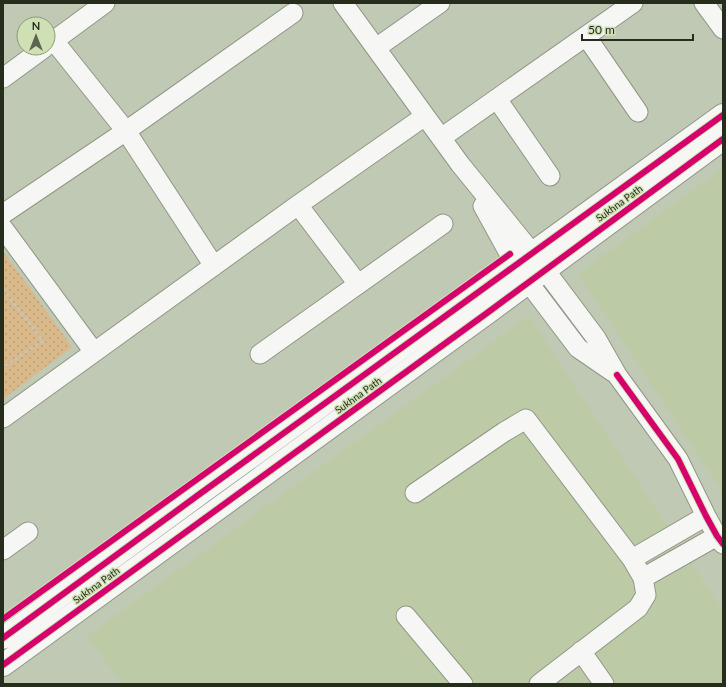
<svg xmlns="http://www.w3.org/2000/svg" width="726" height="687" viewBox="0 0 726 687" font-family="Lato,sans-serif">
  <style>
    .built { fill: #bccba6 }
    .green { fill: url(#green-dots) }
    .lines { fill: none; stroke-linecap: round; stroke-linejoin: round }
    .minor-casing { stroke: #909786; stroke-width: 21 }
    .major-casing { stroke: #909786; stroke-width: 24 }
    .path { stroke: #c4c6c1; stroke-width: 2.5; stroke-dasharray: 3 3; stroke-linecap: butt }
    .minor { stroke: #f6f7f4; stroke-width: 19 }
    .major { stroke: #f6f7f4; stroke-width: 22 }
    .cycleway-casing { stroke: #cfe0b5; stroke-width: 8 }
    .cycleway { stroke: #d6006c; stroke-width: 6 }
    .labels { text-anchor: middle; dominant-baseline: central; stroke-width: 3; stroke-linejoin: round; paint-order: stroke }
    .street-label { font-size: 10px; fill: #272d1d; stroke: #cfe0b5 }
  </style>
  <defs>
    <pattern id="green-dots" width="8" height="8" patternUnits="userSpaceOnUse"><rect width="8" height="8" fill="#d9b98a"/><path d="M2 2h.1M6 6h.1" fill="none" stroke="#ba9f77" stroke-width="1.8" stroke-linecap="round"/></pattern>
  </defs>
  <rect width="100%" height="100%" fill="#c0c9b3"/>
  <!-- built -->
  <path class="built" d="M723 168V492L578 274Z
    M529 316 719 605 723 613V684H122L87 636Z"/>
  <!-- green -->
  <path class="green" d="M3 251 72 347 3 399Z"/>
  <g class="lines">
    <!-- minor casing -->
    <g class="minor-casing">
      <path id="minor" d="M343 3 460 164 533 254 596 338 617 375 678 459 706 516 717 536 723 544
        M704 3 723 29
        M586 36 638 112
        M54 41 126 131 214 266
        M48 45 105 3
        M376 48 440 3
        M3 78 44 48
        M497 99 550 176
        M441 138 633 3
        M298 205 358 284
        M483 206 516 266 578 348 613 372
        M3 214 126 131 293 13
        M3 228 94 352
        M260 354 443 224
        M3 418 298 205 425 116
        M415 493 504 432 526 419 632 559 643 578 717 536
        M3 550 28 532
        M632 559 706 516
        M406 616 463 684
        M581 651 604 684
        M539 684 638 608 646 595 643 578"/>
    </g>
    <!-- major casing -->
    <g class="major-casing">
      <path id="major" d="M3 638 201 493 723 115
        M3 665 487 313 723 139"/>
    </g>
    <!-- path -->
    <path class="path" d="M3 289 43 341 3 367"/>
    <!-- minor -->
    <use href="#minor" class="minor"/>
    <!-- major -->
    <use href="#major" class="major"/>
    <!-- cycleway casing -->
    <g class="cycleway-casing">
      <path id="cycleway" d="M617 375 678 459 706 516 717 536 723 544
        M3 619 510 254
        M3 638 201 493 723 115
        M3 665 487 313 723 139"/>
    </g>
    <!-- cycleway -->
    <use href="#cycleway" class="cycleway"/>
  </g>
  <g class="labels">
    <!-- street labels -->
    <g class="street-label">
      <text transform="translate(619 203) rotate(-36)">Sukhna Path</text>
      <text transform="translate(358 395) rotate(-36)">Sukhna Path</text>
      <text transform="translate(96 585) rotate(-36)">Sukhna Path</text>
    </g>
  </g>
  <!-- border -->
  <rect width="726" height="687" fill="none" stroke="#272d1d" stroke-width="8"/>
  <!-- north arrow -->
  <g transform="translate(36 36)"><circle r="19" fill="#cfe0b5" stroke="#8c9878"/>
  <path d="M0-3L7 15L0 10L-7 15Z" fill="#5d6452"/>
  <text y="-6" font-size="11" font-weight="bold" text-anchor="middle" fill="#272d1d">N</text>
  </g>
  <!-- scale -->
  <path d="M582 34v6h111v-6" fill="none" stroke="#272d1d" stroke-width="2"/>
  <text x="588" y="34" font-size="12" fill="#272d1d" stroke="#cfe0b5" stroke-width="3" paint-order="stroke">50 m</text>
</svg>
